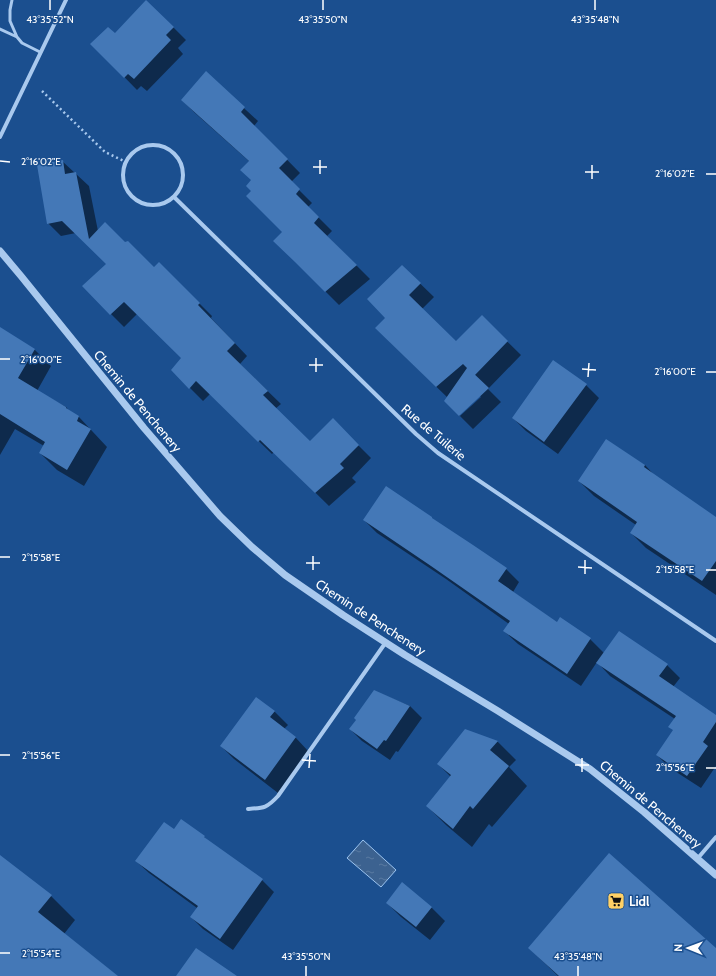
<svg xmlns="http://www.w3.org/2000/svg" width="716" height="976" viewBox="0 0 716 976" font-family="Cabin,sans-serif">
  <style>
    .water { fill: url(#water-ripples); stroke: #9cc4f0 }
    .shadow { fill: #0007 }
    .building { fill: #4478b7 }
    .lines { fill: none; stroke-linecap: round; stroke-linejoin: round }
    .path { stroke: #a9c9ee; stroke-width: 2.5; stroke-dasharray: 2 3; stroke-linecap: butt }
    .service { stroke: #a9c9ee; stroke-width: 3 }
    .minor { stroke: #a9c9ee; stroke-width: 4 }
    .tertiary { stroke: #a9c9ee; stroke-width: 7 }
    .ticks { fill: none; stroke: #fff; stroke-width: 1.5 }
    .labels { text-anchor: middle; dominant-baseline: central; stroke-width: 3; stroke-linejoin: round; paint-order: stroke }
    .street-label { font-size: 13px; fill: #fff; stroke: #1b4f8f }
    .poi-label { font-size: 13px; font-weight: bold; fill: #fff; stroke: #1b4f8f; text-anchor: start }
    .ticks-label { font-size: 10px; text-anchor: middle; fill: #fff; stroke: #1b4f8f; stroke-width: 3; stroke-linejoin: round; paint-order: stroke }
  </style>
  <defs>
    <pattern id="water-ripples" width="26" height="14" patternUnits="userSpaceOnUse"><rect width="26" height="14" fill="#3c6290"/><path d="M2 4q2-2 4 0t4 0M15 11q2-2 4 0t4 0" fill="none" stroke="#597aa1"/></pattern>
  </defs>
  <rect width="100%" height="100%" fill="#1b4f8f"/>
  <!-- water -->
  <path class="water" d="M363 840 396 870 381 887 347 858Z"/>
  <!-- shadow -->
  <path class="shadow" d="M173 27 186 40 178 48 183 54 147 91 141 86 137 90 92 44 115 34Z
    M206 73 258 121 254 126 300 173 291 182 312 203 308 207 332 231 327 236 370 279 339 305 306 272 283 232 252 191 250 162 195 113 182 100Z
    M62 161 89 186 98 231 125 243 154 268 199 303 212 316 211 318 247 356 240 364 281 404 275 409 310 443 333 420 371 458 352 478 356 482 329 506 274 452 272 454 210 394 203 401 172 370 183 358 137 314 124 327 83 286 107 264 76 233 61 236 48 223Z
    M402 266 434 297 422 309 456 342 482 317 521 355 488 389 501 402 473 429 460 416 481 397 479 395 460 414V416L448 404V398L390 342 386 318Z
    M4 331 35 350 51 366 37 391 66 407 70 412 79 417 107 447 84 486 57 470 40 453 44 446 15 429 0 455V337Z
    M586 385 599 398 558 454 526 431 513 418Z
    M645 465 656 477 716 518V595L646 548 631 533 636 525 594 496 579 481Z
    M364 520 506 569 519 582 513 592 557 623 590 639 604 653 667 665 680 678 673 687 716 716V766L701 788 670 768 657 755 674 731 675 719 610 676 597 662 581 686 518 644 504 631 509 624 446 579 377 533Z
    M374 691 410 706 422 718 398 752 396 751 390 760 362 741 350 729 357 720Z
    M274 711 288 725 284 729 296 738 309 752 278 793 234 759 221 746Z
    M497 741 516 760 509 767 527 786 492 827 489 824 472 847 446 825 427 806 451 777 438 764Z
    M181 821 204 837 210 843 262 880 274 892 233 950 203 929 191 917 197 908 149 873 136 861 174 830Z
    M0 856 51 896 75 920 64 934 117 976H0Z
    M403 884 432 908 445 921 430 940 401 917 387 903Z
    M529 948 716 950V976H558Z"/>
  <!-- building -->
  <path class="building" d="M146 0 174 27 166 35 171 40 134 79 128 74 124 78 90 44 108 27 115 33Z
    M206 71 245 107 241 112 288 159 279 168 300 189 296 194 319 217 314 223 357 265 325 292 295 262 273 241 282 232 246 196 251 191 246 186 251 180 240 170 249 161 181 100Z
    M63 160 65 174 76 172 89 239 105 222 125 242 128 241 154 267 159 262 200 303 198 305 235 343 227 351 268 391 263 395 310 441 333 418 359 445 340 464 344 468 315 493 260 440 258 442 196 381 189 389 171 370 181 358 124 302 110 315 82 286 106 264 62 221 47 224 37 165Z
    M402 265 421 283 409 295 456 341 482 315 508 341 475 375 470 370 489 388 459 416 444 401 467 368 463 364 436 387 375 328 385 318 367 299Z
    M0 327 35 349 18 378 66 407V408L79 416 77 421 91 429 67 470 39 453 45 442 0 414Z
    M553 360 587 384 544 442 512 418Z
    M606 439 645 465 644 467 716 517V561L702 581 630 533 637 522 578 481Z
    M386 486 432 517V518L473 545 507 568 498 581 557 622 560 617 591 638 567 674 503 631 510 621 431 566 363 520Z
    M619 631 668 664 659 676 716 715V722L703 742 708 746 687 776 656 755 673 730 668 727 676 716 596 663Z
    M374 690 410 706 386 741 384 740 377 749 349 729 356 720 354 718Z
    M256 697 275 711 270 717 296 737 265 780 220 746Z
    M465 729 498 741 490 750 509 766 473 809 470 806 453 829 426 806 451 775 437 764Z
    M181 819 205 836 204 837 263 879 220 939 190 917 198 906 135 861 164 822 174 829Z
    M609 853 716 948V976H559L528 948Z
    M0 855 52 895 38 912 118 976H0Z
    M402 882 432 907 416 927 386 903Z
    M196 948 237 976H176Z"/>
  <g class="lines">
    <!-- path -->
    <path class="path" d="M42 91 44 93 105 152 126 162"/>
    <!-- service -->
    <path class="service" d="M12 0 10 10V21L17 37 22 43 40 52
      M0 29 17 37"/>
    <!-- minor -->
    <path class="minor" d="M0 137 66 0
      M123 175a30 30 0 1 1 60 0a30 30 0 1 1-60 0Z
      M174 197 416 434 438 453 716 641
      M248 809C264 808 267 808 278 796L386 642
      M698 858 716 837"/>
    <!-- tertiary -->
    <path class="tertiary" d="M0 251 21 276 144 428 220 516 252 547 285 575 343 615 405 655 498 711 590 769 644 812 716 875"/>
  </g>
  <!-- ticks -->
  <path class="ticks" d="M50 10V0M323 10V0M595 10V0M0 161 10 162M313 167H327M585 172H599M320 174V160M706 174H716M592 179V165M0 359H10M309 365H323M582 369 596 370M316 372V358M706 372H716M588 377 589 363M0 557H10M306 563H320M578 567 592 568M313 570V556M706 570H716M585 574V560M0 755H10M302 760 316 761M575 765H589M309 768 310 754M706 768H716M582 772V758M0 953H10M306 976V966M578 976V966"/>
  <!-- icons -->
  <defs>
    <g id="supermarket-square" transform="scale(0.9)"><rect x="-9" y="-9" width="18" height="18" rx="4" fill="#ffd166" stroke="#1b4f8f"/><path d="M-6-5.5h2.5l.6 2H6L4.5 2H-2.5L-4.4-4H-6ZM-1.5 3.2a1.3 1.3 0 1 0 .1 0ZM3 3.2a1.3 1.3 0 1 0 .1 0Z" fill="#111"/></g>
  </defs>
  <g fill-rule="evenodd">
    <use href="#supermarket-square" x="616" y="901"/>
  </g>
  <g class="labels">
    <!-- street labels -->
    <g class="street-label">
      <text transform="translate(138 401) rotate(50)">Chemin de Penchenery</text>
      <text transform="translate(434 432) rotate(40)">Rue de Tuilerie</text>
      <text transform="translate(371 617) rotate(33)">Chemin de Penchenery</text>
      <text transform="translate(651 804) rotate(40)">Chemin de Penchenery</text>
    </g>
    <!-- poi labels -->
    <g class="poi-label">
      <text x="629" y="901">Lidl</text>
    </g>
  </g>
  <g class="ticks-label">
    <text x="50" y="23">43°35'52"N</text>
    <text x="323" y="23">43°35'50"N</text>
    <text x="595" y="23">43°35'48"N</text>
    <text x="41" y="165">2°16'02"E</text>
    <text x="675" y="177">2°16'02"E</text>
    <text x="41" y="363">2°16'00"E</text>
    <text x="675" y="375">2°16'00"E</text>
    <text x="41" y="561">2°15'58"E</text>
    <text x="675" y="573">2°15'58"E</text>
    <text x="41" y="759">2°15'56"E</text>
    <text x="675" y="771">2°15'56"E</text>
    <text x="41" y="957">2°15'54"E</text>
    <text x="306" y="960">43°35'50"N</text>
    <text x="578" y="960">43°35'48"N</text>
  </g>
  <!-- north arrow -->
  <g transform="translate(688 948) rotate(271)" stroke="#1b4f8f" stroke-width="3" paint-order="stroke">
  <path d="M0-3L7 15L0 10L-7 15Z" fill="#ffffff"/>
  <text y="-6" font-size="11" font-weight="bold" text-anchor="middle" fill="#ffffff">N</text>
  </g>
</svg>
